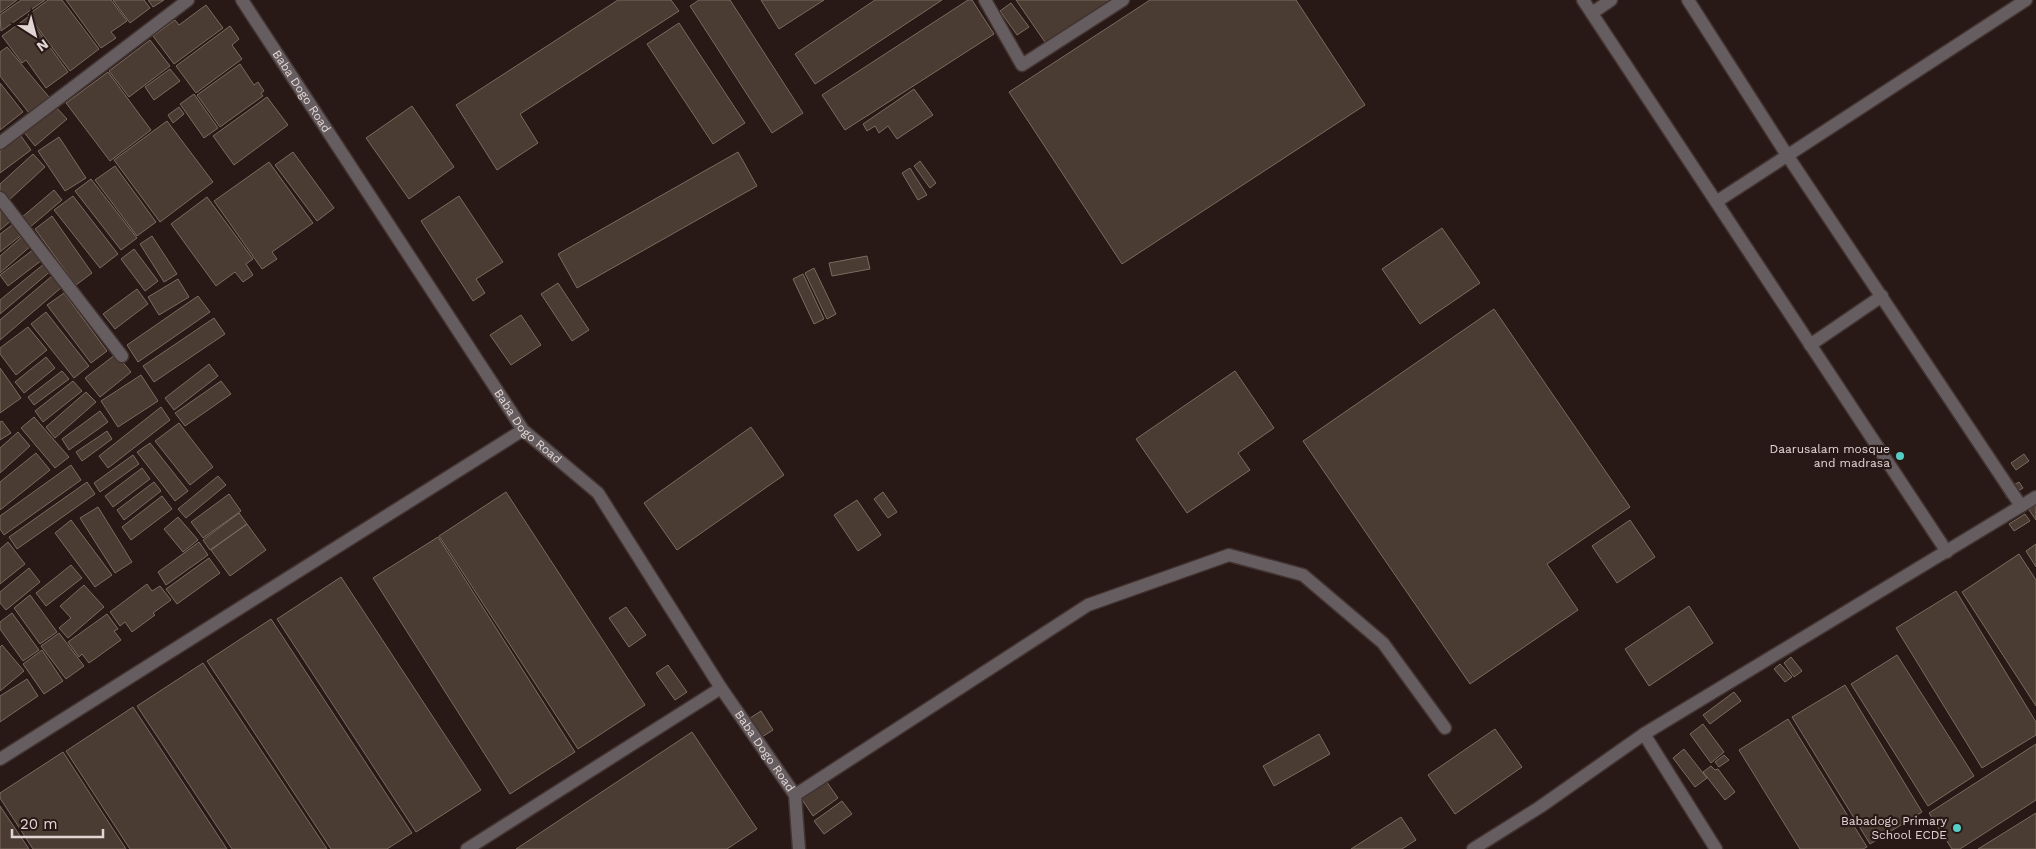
<svg xmlns="http://www.w3.org/2000/svg" width="2036" height="849" viewBox="0 0 2036 849" font-family="'Work Sans',sans-serif">
  <style>
    .building { fill: #4a3c32; stroke: #7b6b60 }
    .lines { fill: none; stroke-linecap: round; stroke-linejoin: round }
    .lane-casing { stroke: #423331; stroke-width: 15 }
    .street-casing { stroke: #423331; stroke-width: 15 }
    .lane { stroke: #655d60; stroke-width: 12 }
    .street { stroke: #655d60; stroke-width: 12 }
    .poi-dot { fill: #55cec5; stroke: #281816; stroke-width: 2 }
    .labels { text-anchor: middle; dominant-baseline: central; stroke-width: 4.5; stroke-linejoin: round; paint-order: stroke }
    .street-label { font-size: 12px; fill: #e2d6d5; stroke: #281816 }
    .poi-label { font-size: 12px; fill: #e2d6d5; stroke: #281816; text-anchor: end }
  </style>
  <rect width="100%" height="100%" fill="#281816"/>
  <!-- building -->
  <path class="building" d="M0 0H17L0 13Z
    M21 0H45L1 31 0 15Z
    M48 0H62L99 49 70 71 28 15Z
    M66 0H111L127 21 111 32 116 38 101 48Z
    M113 0H144L150 8 130 23Z
    M148 0H164L153 7Z
    M618 0H671L679 11 520 114 538 143 497 170 456 105Z
    M699 0H730L803 113 772 133 690 6Z
    M761 0H824L779 29Z
    M875 0H942L815 84 795 54Z
    M968 0H972L994 34 845 130 822 95Z
    M1016 0H1111L1047 45Z
    M1150 0H1296L1365 105 1122 264 1009 92Z
    M1011 3 1029 27 1017 35 1000 11Z
    M206 5 223 28 174 64 153 36 175 20 179 25Z
    M28 17 68 72 46 88 26 60 22 63 2 36Z
    M679 23 745 123 713 144 647 44Z
    M230 26 239 39 232 45 242 59 196 93 176 66Z
    M150 40 170 66 129 97 109 71Z
    M7 47 49 97 29 113 0 76V52Z
    M240 64 254 85 258 82 264 91 261 93 263 96 220 127 197 95Z
    M170 69 180 81 154 100 145 87Z
    M108 72 151 130 110 161 66 103Z
    M0 83 23 112 0 130Z
    M914 89 933 115 897 139 888 126 879 133 875 126 867 131 863 124Z
    M194 94 218 128 204 138 180 104Z
    M267 97 288 125 234 165 213 136Z
    M54 105 67 119 35 146 23 131Z
    M412 106 454 167 409 199 366 138Z
    M179 107 184 114 173 123 168 115Z
    M167 121 213 182 160 222 114 160Z
    M21 136 31 150 0 173V151Z
    M59 137 86 178 65 191 38 151Z
    M293 152 334 208 317 221 275 165Z
    M738 152 757 186 577 288 558 254Z
    M33 154 45 167 8 201 0 192V184Z
    M920 161 936 183 930 188 914 166Z
    M269 162 313 223 272 252 277 259 262 269 214 201Z
    M115 166 156 222 137 236 95 180Z
    M910 168 927 195 918 200 902 173Z
    M91 179 137 238 121 250 75 191Z
    M54 190 62 200 29 228 21 218Z
    M73 196 118 254 100 268 54 210Z
    M459 196 503 262 476 279 485 293 473 301 421 221Z
    M207 197 253 259 246 264 253 275 243 282 235 272 216 286 171 224Z
    M0 208 13 219 0 230Z
    M52 216 92 273 76 285 35 229Z
    M16 222 24 233 0 252V234Z
    M1442 228 1480 283 1420 324 1382 269Z
    M25 234 33 244 0 273V256Z
    M152 236 177 274 164 282 140 244Z
    M34 249 42 260 8 286 0 275Z
    M134 249 158 281 145 291 121 259Z
    M867 256 870 269 832 276 829 263Z
    M45 263 52 270 0 314V300Z
    M814 268 836 314 827 319 805 273Z
    M803 274 824 319 814 324 793 279Z
    M52 276 62 287 0 340V320Z
    M178 279 189 297 159 315 148 297Z
    M558 283 589 330 572 341 541 294Z
    M137 289 148 304 115 329 103 314Z
    M64 293 107 351 91 363 47 305Z
    M198 296 210 312 138 362 127 345Z
    M1494 309 1630 507 1547 564 1578 610 1470 684 1303 441Z
    M46 312 89 366 74 378 31 324Z
    M521 315 541 345 511 365 490 335Z
    M214 318 225 334 154 382 143 366Z
    M28 327 47 350 16 375 0 354V348Z
    M116 354 131 372 100 397 85 378Z
    M46 357 55 368 24 393 15 382Z
    M209 364 218 376 174 410 165 398Z
    M0 368 21 398 0 413Z
    M62 371 69 379 34 405 28 397Z
    M1235 371 1274 428 1238 453 1250 470 1187 513 1136 439Z
    M141 375 158 401 118 427 101 401Z
    M73 381 82 391 43 422 35 411Z
    M221 381 231 394 185 426 175 413Z
    M86 392 96 402 55 438 46 427Z
    M161 407 170 420 108 468 99 456Z
    M100 411 108 422 69 450 62 439Z
    M34 417 69 457 55 468 21 428Z
    M2 421 11 433 0 440V422Z
    M179 423 213 467 190 485 155 441Z
    M751 427 784 475 677 550 644 503Z
    M107 431 112 439 82 461 76 452Z
    M18 432 30 446 0 473V448Z
    M150 443 188 491 175 501 137 452Z
    M36 453 50 470 0 510V482Z
    M2024 454 2029 461 2016 470 2011 463Z
    M133 455 139 464 100 492 94 483Z
    M71 465 81 480 4 535 0 529V516Z
    M142 468 150 479 113 507 105 496Z
    M218 476 226 485 186 518 178 509Z
    M87 482 95 494 17 549 9 537Z
    M154 482 161 491 124 520 117 510Z
    M2019 482 2023 488 2007 498 2003 491Z
    M506 492 645 705 578 749 439 536Z
    M883 492 897 512 888 518 874 499Z
    M229 494 241 511 203 538 191 522Z
    M162 496 172 509 131 540 122 527Z
    M857 500 881 535 858 551 834 515Z
    M2036 505V520L2029 510Z
    M98 507 132 562 115 573 80 518Z
    M239 513 247 524 210 550 203 540Z
    M2025 514 2030 521 2014 531 2009 524Z
    M178 517 198 540 183 552 164 529Z
    M71 520 112 575 95 587 55 533Z
    M1630 520 1655 557 1617 583 1592 546Z
    M247 524 266 550 230 576 211 550Z
    M438 537 575 752 510 794 373 578Z
    M8 542 25 564 0 584V549Z
    M199 542 208 555 166 585 158 572Z
    M2036 544V567L2026 551Z
    M2019 554 2036 580V706L1962 592Z
    M209 558 220 573 177 604 166 589Z
    M71 565 82 578 46 606 36 593Z
    M29 568 40 582 6 610 0 603V592Z
    M341 577 481 790 416 832 277 619Z
    M147 584 152 591 160 586 171 600 153 613 155 615 132 632 125 622 120 626 110 612Z
    M84 585 104 607 68 638 59 628 71 618 60 606Z
    M1956 591 2036 722V735L1982 768 1896 628Z
    M30 595 57 632 40 644 14 608Z
    M1689 606 1713 643 1649 686 1625 649Z
    M626 607 646 635 629 647 609 618Z
    M12 613 39 650 23 661 0 629V622Z
    M107 614 118 629 114 631 121 640 89 663 82 654 79 657 68 642Z
    M271 619 412 833 387 849H331L207 661Z
    M59 633 84 666 66 679 41 646Z
    M2 645 24 671 0 691V647Z
    M42 650 63 681 44 694 23 664Z
    M1897 655 1974 776 1928 806 1851 684Z
    M1791 657 1802 671 1794 677 1784 663Z
    M203 663 327 849H232L137 706Z
    M1780 664 1792 677 1785 682 1774 669Z
    M668 665 687 692 675 700 656 673Z
    M27 679 38 696 0 722V696Z
    M1845 685 1922 812 1870 844 1792 717Z
    M1734 692 1741 701 1710 724 1703 715Z
    M133 707 227 849H130L66 751Z
    M761 711 773 730 762 737 750 718Z
    M1788 719 1867 847 1863 849H1800L1739 750Z
    M1703 724 1724 752 1711 763 1690 734Z
    M1495 729 1522 767 1455 814 1428 775Z
    M692 732 757 829 727 849H516Z
    M1319 734 1330 754 1274 786 1263 766Z
    M2036 744V800L1960 849H1952L1929 813Z
    M1684 749 1707 778 1695 787 1673 758Z
    M63 752 126 849H33L0 798V793Z
    M1724 755 1729 760 1719 767 1715 762Z
    M1711 766 1715 770 1718 769 1735 792 1725 800 1703 772Z
    M826 781 838 798 813 816 801 798Z
    M842 801 852 814 824 834 814 821Z
    M0 806 29 849H0Z
    M2036 813V849H1978Z
    M1401 817 1416 840 1402 849H1351Z"/>
  <g class="lines">
    <!-- lane casing -->
    <g class="lane-casing">
      <path id="lane" d="M1583 0 1947 552
        M1688 0 1787 155 2021 506
        M1592 13 1611 0
        M1716 202 2026 0
        M1810 345 1882 296
        M1644 734 1716 849
        M0 759 523 430
        M795 795 1088 605 1229 555 1303 575 1383 643 1445 728
        M467 849 721 688"/>
    </g>
    <!-- street casing -->
    <g class="street-casing">
      <g id="street">
        <path id="s1" d="M242 0 523 430 598 493 721 688 795 795 799 849"/>
        <path d="M985 0 1022 65 1123 0"/>
        <path d="M0 143 188 0"/>
        <path d="M0 198 122 356"/>
        <path d="M1473 849 1540 807 1644 734 2036 497"/>
      </g>
    </g>
    <!-- lane -->
    <use href="#lane" class="lane"/>
    <!-- street -->
    <use href="#street" class="street"/>
  </g>
  <!-- markers -->
  <g class="poi-dot">
    <circle cx="1900" cy="456" r="5"/>
    <circle cx="1957" cy="828" r="5"/>
  </g>
  <g class="labels">
    <!-- street labels -->
    <g class="street-label">
      <text stroke="none"><textPath href="#s1" startOffset="109">Baba Dogo Road</textPath></text>
      <text stroke="none"><textPath href="#s1" startOffset="514">Baba Dogo Road</textPath></text>
      <text stroke="none"><textPath href="#s1" startOffset="919">Baba Dogo Road</textPath></text>
    </g>
    <!-- poi labels -->
    <g class="poi-label">
      <text x="1890" y="449">Daarusalam mosque<tspan x="1890" dy="14">and madrasa</tspan></text>
      <text x="1947" y="821">Babadogo Primary<tspan x="1947" dy="14">School ECDE</tspan></text>
    </g>
  </g>
  <!-- north arrow -->
  <g transform="translate(35 35) rotate(144)" stroke="#281816" stroke-width="4" paint-order="stroke">
  <path d="M0-4L9 19L0 12L-9 19Z" fill="#e2d6d5"/>
  <text y="-8" font-size="14" font-weight="bold" text-anchor="middle" fill="#e2d6d5">N</text>
  </g>
  <!-- scale -->
  <path d="M12 829v8h91v-8" fill="none" stroke="#e2d6d5" stroke-width="2.5"/>
  <text x="20" y="829" font-size="15" fill="#e2d6d5" stroke="#281816" stroke-width="4" paint-order="stroke">20 m</text>
</svg>
